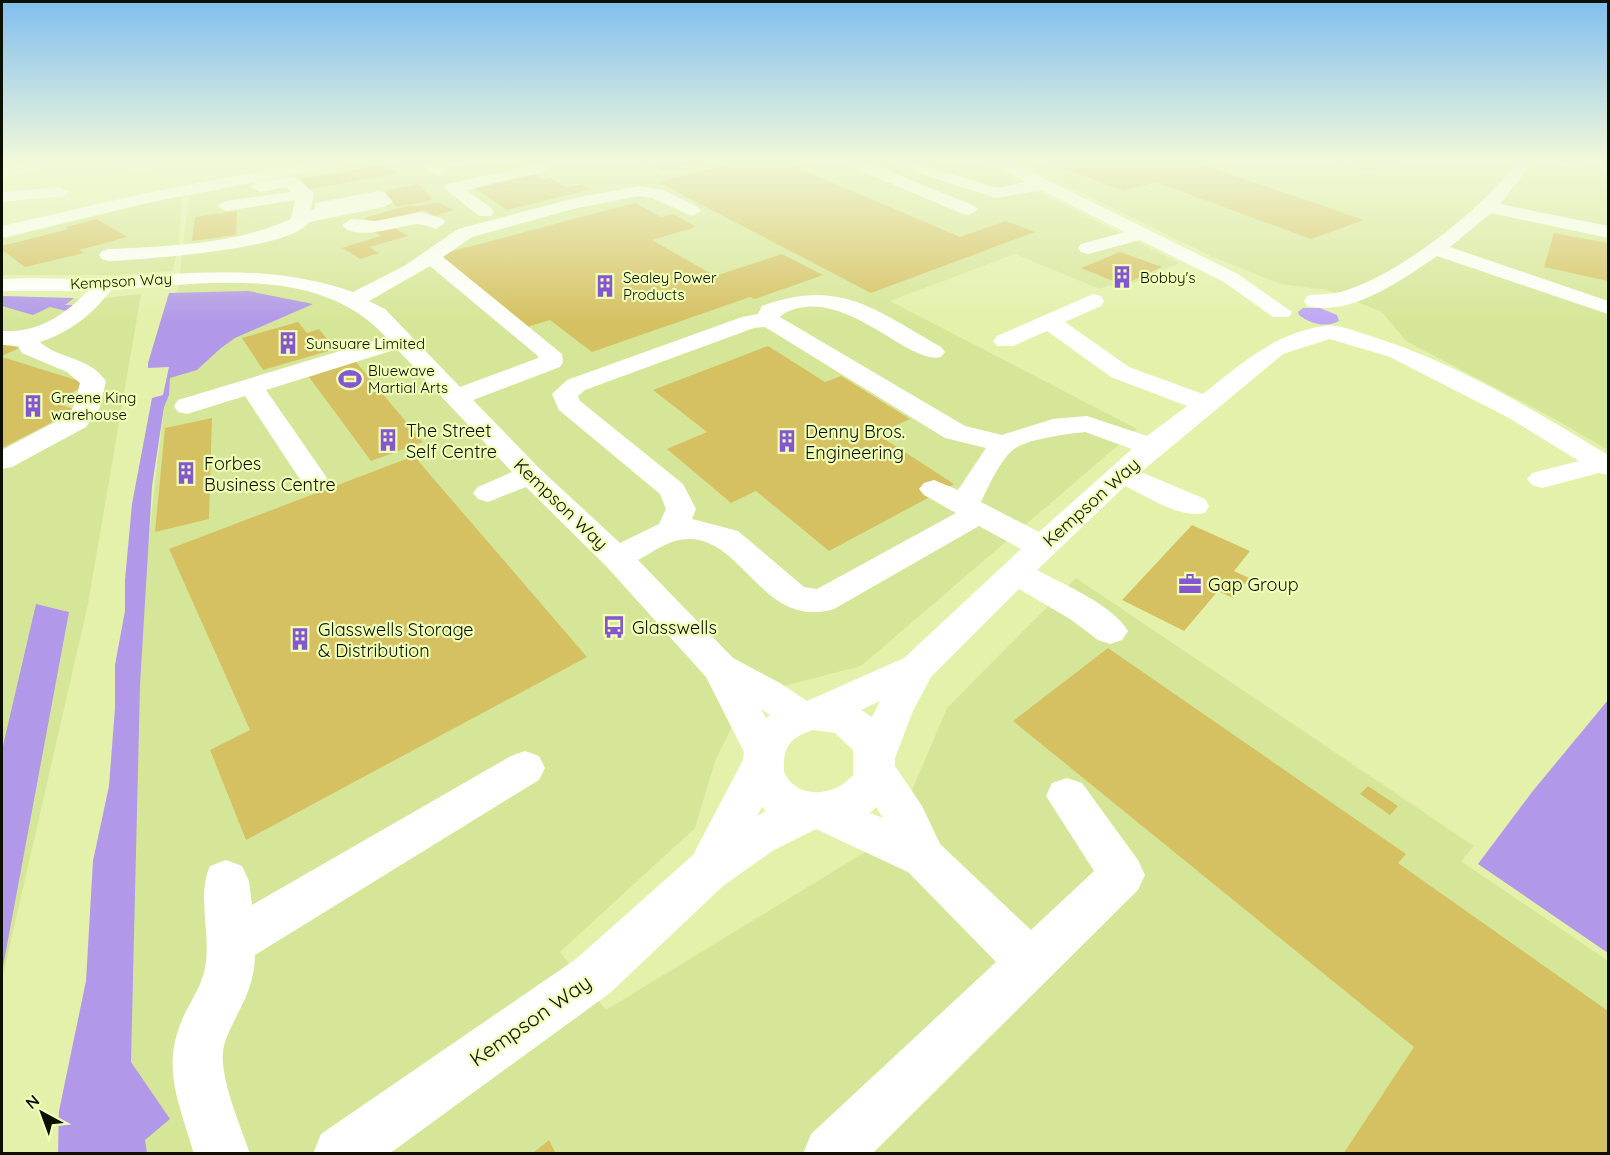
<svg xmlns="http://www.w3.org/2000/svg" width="1610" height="1155" viewBox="0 0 1610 1155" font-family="Quicksand,sans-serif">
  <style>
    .built { fill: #d6e698 }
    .green { fill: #bea7f4 }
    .forest { fill: #b198e9 }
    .building { fill: #d5c162 }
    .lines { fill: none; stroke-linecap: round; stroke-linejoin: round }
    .minor { fill: #fff; fill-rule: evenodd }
    .labels { text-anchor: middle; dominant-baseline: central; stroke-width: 4.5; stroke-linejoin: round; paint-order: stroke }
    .far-poi-label { font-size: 15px; fill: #0c1000; stroke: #f0ffb7; text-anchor: start }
    .far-street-label { font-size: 15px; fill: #0c1000; stroke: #f0ffb7 }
    .poi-label { font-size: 18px; fill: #0c1000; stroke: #f0ffb7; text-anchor: start }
    .street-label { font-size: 18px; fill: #0c1000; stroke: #f0ffb7 }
    .near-street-label { font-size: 21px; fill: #0c1000; stroke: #f0ffb7 }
  </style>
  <rect width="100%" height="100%" fill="#e3f1ab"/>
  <!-- built -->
  <path class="built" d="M365 161H976L1179 263 1120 289 1109 285 1100 289 1015 254 890 301 1137 429 861 666 748 695 715 761 695 828 560 952 606 1010 893 835 947 708 1076 578 1474 846 1461 861 1608 961V1153L76 1154 189 196Z
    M1017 161H1608V450L1555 419 1406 341 1382 312 1327 290 1281 284 1213 257Z
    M182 195 179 247 172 271 117 275H2V239Z
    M141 294 88 604 2 980V297L92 299Z"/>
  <!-- green -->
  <path class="green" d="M1303 308H1320L1337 315 1339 321C1327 328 1310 324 1299 315L1298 312Z"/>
  <!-- forest -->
  <path class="forest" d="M642 161H704L666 171Z
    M248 291 313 304 235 338 221 348 197 370 170 378 169 395 164 407 152 486 140 685 131 1062 170 1119 145 1140 147 1153H58L59 1111 86 981 93 861 109 786 115 708V665L125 611V580L132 504 152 398 163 395 169 367 148 368V363L169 293Z
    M2 296 74 298 65 305H77L66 311 50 307 33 315 2 306Z
    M36 604 69 612 2 972V750Z
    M1608 700V953L1478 864 1532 792Z"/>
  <!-- building -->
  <path class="building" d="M400 161H428L408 166Z
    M743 161H782L960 237 1006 221 1035 232 871 293 658 182Z
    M1044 161H1192L1364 220 1311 239 1156 182 1123 191Z
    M1333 161H1399L1368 171Z
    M387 164 396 174 308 189 302 179Z
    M533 173 544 180 551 178 567 188 582 184 591 189 507 210 473 187Z
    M419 184 433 200 396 207 384 191Z
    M438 202 454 210 435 216 424 210 375 224 364 218 406 206H421Z
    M635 203 661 217 673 214 696 227 652 240 715 276 782 254 823 275 755 299 750 297 592 352 550 320 527 327 438 255Z
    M237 211 236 235 192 241 195 217Z
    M97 219 127 237 79 250 84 253 25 267 2 250V246L69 229 66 227Z
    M391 226 408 236 369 247 379 253 360 259 342 248 381 236 373 231Z
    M1554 233 1608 243V281L1544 267Z
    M1120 252 1162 267 1123 285 1081 268Z
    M298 322 307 333 319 329 335 349 263 370 242 338Z
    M2 343 19 348 2 356Z
    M768 346 825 382 841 376 910 419 877 434 954 484 829 551 756 491 731 503 667 449 707 432 653 390Z
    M2 357 89 384 53 402 76 410 2 448Z
    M356 362 423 442 371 461 309 377Z
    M212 418 209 519 155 532 165 428Z
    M414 456 587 657 246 840 210 750 250 730 169 549Z
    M1192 525 1250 551 1234 571 1249 578 1233 598 1218 591 1184 631 1122 600Z
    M1108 648 1406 854 1398 863 1608 1011V1154H1343L1414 1047 1013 721Z
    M1368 786 1398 806 1390 815 1360 794Z
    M549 1140 556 1154H532Z"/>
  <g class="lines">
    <!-- minor -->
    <path class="minor" d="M33 161H62L60 164 2 177V167Z
      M100 161H153L159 165C153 173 106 169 100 161Z
      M313 161H344L336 166 142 204 2 238V226L142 194Z
      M438 161H466L464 164 444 169 443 175 437 176 423 167 425 164Z
      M843 161H864L975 206 978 210 969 215 963 214 845 164Z
      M911 161 997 188 1026 182 989 161H1009L1238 274 1292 312 1289 317H1273L1224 282 1140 240 1088 254 1081 252 1078 248 1081 244 1125 232 1041 190 996 198 903 168 901 165 903 162Z
      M1518 161H1534L1500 204 1608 226V238L1491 213 1450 247 1608 301V314L1437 256C1403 279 1352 317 1307 306L1304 301 1307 296C1319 293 1332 295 1344 291 1400 274 1484 208 1518 161Z
      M1556 161H1582L1584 163 1576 168 1558 164Z
      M541 163 547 165 549 168 547 171 467 190 491 208 494 212 491 216H479L444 188 447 184Z
      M290 176 296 177 314 193 311 210H314L316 203 378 191 384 192 393 202 384 207 309 222C291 250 145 259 109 261L102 259 99 255 102 251 109 249C169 246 236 244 291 219L295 200 226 211 217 206 226 201 290 192 286 187 260 192 251 187 254 183Z
      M639 186 663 190 698 207 701 211 692 216 652 198 639 196 577 208 472 237 443 257 562 354 563 362 560 367 473 400 540 469 620 543 659 524 666 509 660 494 559 410 552 394 567 380 742 317 758 314 762 306C839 277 876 310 941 347L945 352 941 357C911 365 858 301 805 307 796 308 785 311 780 317L965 426 1002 435 1053 419 1087 416 1147 436 1187 406 1111 377 1047 331 1013 346H997L993 341 997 336 1093 294 1101 296 1104 301 1101 306 1065 322 1129 367 1203 394C1242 363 1273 334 1324 326 1337 324 1352 330 1364 334 1451 360 1531 408 1608 455V475L1599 473 1542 488 1532 485 1527 479 1532 473 1579 461 1509 418 1390 357 1330 339 1283 354 1141 472 1205 499 1209 506 1205 513C1180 519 1148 497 1125 486L1037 570C1064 585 1112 604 1128 631L1122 640 1110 644 1098 640 1070 619 1019 589 931 677 913 711 895 758V766L922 806 940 844 1031 930 1094 871 1046 796 1052 783 1067 778 1082 783 1138 860 1145 875 1138 890 872 1154H803L811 1134 996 962 908 872 816 829 774 850 723 886 610 993 389 1154H313L321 1134 576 959 693 855 743 760 744 752 706 677 606 566 526 487 488 502 478 499 473 493 478 487 512 472 397 349 266 390 327 478 323 484 313 487 303 484 245 396 187 414 178 412 174 406 178 400 386 337C318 263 202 284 111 290 92 315 70 332 40 342 58 359 88 356 106 381L100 407 86 427 12 467 2 469V450L68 415 74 406 80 383 67 372 22 353 18 346 2 345V331C38 333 63 316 88 291H2V279C37 277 72 280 107 278 194 273 269 263 353 292L404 266 458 229 575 198ZM430 266 538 356V358L460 387 385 309 369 301ZM765 327 945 438 986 448 958 490 934 480 924 483 919 489 924 495 956 513 817 589 804 587 738 531 692 519 696 509 683 484 580 401 578 396 585 390 754 328ZM1085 432 1132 449 1039 532 981 502C988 488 1000 460 1013 450 1026 439 1067 434 1085 432ZM979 526 1021 549 904 658 807 701 780 683 733 658 638 560C650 554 666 542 679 540 742 528 759 631 834 609ZM880 701 872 717 861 710ZM761 709 770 715 766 718ZM813 730 835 733 853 750V775C836 796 797 801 784 772 783 747 789 738 813 730ZM762 807 766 811 757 816ZM876 807 883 818 870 813Z
      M59 187 68 192 65 196 2 202V192Z
      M421 212 443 219 445 223 436 229C430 227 423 224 417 224 400 226 354 242 342 225L351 219 375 221Z
      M525 751 539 756 545 768 539 780 255 955C254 994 237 1009 225 1042 215 1070 241 1126 250 1154H194C180 1105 161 1069 182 1020 191 999 204 984 206 961 210 930 197 895 210 866L226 860 242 866 249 881 252 905 511 756Z"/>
  </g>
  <!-- sky -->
  <linearGradient id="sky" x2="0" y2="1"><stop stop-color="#81bef0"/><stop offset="0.5" stop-color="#f2f9d9"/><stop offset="1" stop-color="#f2f9d9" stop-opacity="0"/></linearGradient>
  <rect width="1610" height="322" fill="url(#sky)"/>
  <!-- icons -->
  <defs>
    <g id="building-bare" transform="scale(1.8)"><path d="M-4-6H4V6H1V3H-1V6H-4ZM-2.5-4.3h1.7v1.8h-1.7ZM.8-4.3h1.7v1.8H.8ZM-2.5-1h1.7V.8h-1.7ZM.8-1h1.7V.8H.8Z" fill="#8456cf" stroke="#f0ffb7" stroke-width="2.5" paint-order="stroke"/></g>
    <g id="stadium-bare" transform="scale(1.8)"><path d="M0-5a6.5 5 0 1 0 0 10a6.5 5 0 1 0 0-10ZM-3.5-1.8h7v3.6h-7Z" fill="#8456cf" stroke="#f0ffb7" stroke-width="2.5" paint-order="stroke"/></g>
    <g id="office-bare" transform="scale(1.8)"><path d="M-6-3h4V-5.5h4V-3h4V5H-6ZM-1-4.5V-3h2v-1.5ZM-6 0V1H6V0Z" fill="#8456cf" stroke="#f0ffb7" stroke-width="2.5" paint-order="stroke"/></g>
    <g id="bus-bare" transform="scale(1.8)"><path d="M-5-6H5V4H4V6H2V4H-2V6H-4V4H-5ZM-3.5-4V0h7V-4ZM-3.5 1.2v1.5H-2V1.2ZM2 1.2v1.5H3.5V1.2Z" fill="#8456cf" stroke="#f0ffb7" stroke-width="2.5" paint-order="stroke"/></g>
  </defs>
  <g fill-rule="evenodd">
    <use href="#building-bare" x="1122" y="277"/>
    <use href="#building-bare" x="605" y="286"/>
    <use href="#building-bare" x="288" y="343"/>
    <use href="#stadium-bare" x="350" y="379"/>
    <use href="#building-bare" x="33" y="406"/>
    <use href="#building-bare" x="388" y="440"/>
    <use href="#building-bare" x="787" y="441"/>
    <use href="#building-bare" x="186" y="473"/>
    <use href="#office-bare" x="1190" y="584"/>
    <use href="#bus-bare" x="614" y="627"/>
    <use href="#building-bare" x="300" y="639"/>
  </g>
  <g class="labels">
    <!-- far-poi labels -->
    <g class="far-poi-label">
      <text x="623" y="277">Sealey Power<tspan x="623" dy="17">Products</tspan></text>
      <text x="1140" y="277">Bobby's</text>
      <text x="306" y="343">Sunsuare Limited</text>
      <text x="368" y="370">Bluewave<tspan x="368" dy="17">Martial Arts</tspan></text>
      <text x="51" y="397">Greene King<tspan x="51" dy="17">warehouse</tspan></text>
    </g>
    <!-- far-street labels -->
    <g class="far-street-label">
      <text transform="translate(121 281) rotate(-3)">Kempson Way</text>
    </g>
    <!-- poi labels -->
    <g class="poi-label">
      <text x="406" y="430">The Street<tspan x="406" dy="21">Self Centre</tspan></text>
      <text x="805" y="431">Denny Bros.<tspan x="805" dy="21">Engineering</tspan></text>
      <text x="204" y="463">Forbes<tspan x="204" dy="21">Business Centre</tspan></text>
      <text x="1208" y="584">Gap Group</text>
      <text x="632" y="627">Glasswells</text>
      <text x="318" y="629">Glasswells Storage<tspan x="318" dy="21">&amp; Distribution</tspan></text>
    </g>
    <!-- street labels -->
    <g class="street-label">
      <text transform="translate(1091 502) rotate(-42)">Kempson Way</text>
      <text transform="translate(561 504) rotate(44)">Kempson Way</text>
    </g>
    <!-- near-street labels -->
    <g class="near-street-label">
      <text transform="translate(530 1020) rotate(-35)">Kempson Way</text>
    </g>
  </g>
  <!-- border -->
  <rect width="1610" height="1155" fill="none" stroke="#0c1000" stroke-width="6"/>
  <!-- north arrow -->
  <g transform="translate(42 1113) rotate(319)" stroke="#f0ffb7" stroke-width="4.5" paint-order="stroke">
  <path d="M0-4.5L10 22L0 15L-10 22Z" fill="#0c1000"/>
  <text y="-9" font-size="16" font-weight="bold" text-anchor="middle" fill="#0c1000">N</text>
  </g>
</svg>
